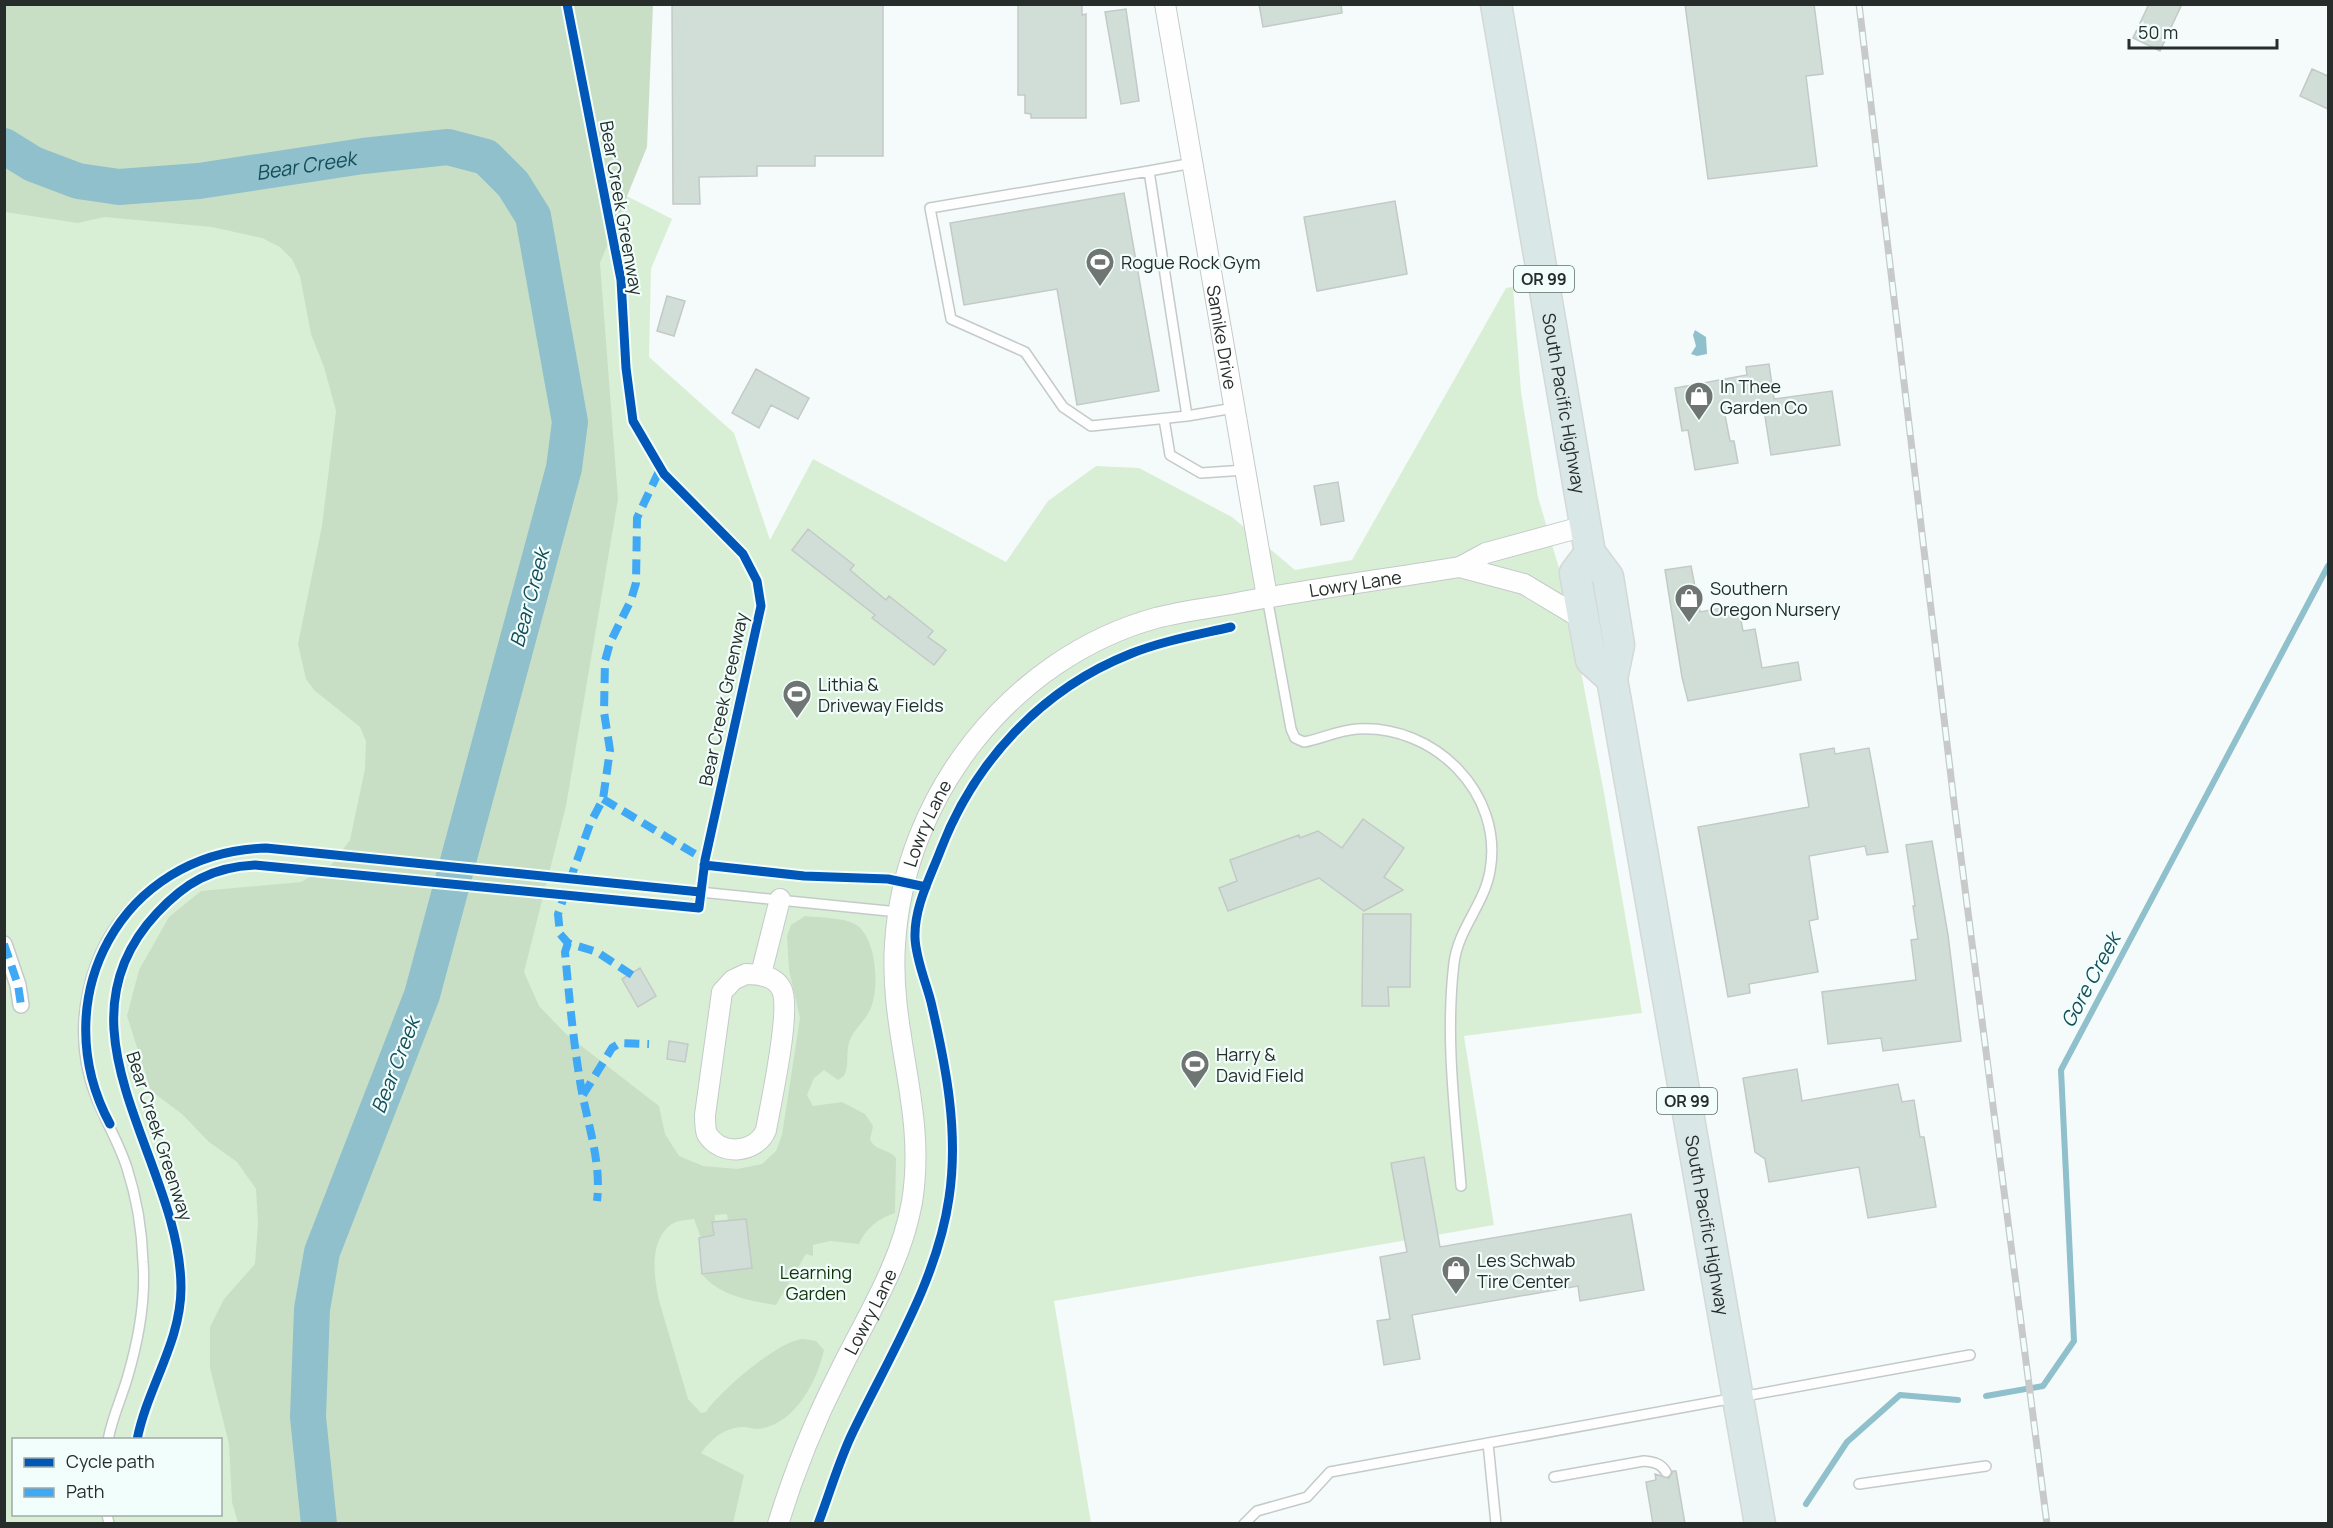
<svg xmlns="http://www.w3.org/2000/svg" width="2333" height="1528" viewBox="0 0 2333 1528" font-family="Manrope,sans-serif">
  <style>
    .green { fill: #d8efd6; fill-rule: evenodd }
    .forest { fill: #c8dfc6 }
    .water { fill: #8fc0cc }
    .lines { fill: none; stroke-linecap: round; stroke-linejoin: round }
    .stream { stroke: #8fc0cc; stroke-width: 6 }
    .river { stroke: #8fc0cc; stroke-width: 36 }
    .building { fill: #d1ded8; stroke: #c3c9c6; stroke-width: 1.5 }
    .service-casing { stroke: #c4cac9; stroke-width: 12 }
    .pedestrian-casing { stroke: #c4cac9; stroke-width: 18 }
    .minor-casing { stroke: #c4cac9; stroke-width: 22 }
    .primary-casing { stroke: #d4d8d7; stroke-width: 33 }
    .service { stroke: #fefefe; stroke-width: 9 }
    .pedestrian { stroke: #fefefe; stroke-width: 15 }
    .minor { stroke: #fefefe; stroke-width: 20 }
    .primary { stroke: #d9e7e6; stroke-width: 30 }
    .rail-casing { stroke: #c8caca; stroke-width: 7 }
    .rail { stroke: #f2fefb; stroke-width: 4.5; stroke-dasharray: 14; stroke-linecap: butt }
    .quiet { stroke: #3fa9f5; stroke-width: 8; stroke-dasharray: 15 8; stroke-linecap: butt }
    .cycleway-casing { stroke: #f2fefb; stroke-width: 13 }
    .cycleway { stroke: #0057b8; stroke-width: 9 }
    .labels { text-anchor: middle; dominant-baseline: central; stroke-width: 4.5; stroke-linejoin: round; paint-order: stroke }
    .shield { fill: #f2fefb; stroke: #636c69; stroke-width: 1.5 }
    .shield-label { font-size: 16px; font-weight: bold; fill: #262d2b }
    .street-label { font-size: 18px; fill: #262d2b; stroke: #f2fefb }
    .poi-label { font-size: 18px; fill: #262d2b; stroke: #f2fefb; text-anchor: start }
    .park-label { font-size: 18px; fill: #103407; stroke: #f2fefb }
    .water-label { font-size: 20px; font-style: italic; fill: #134e5b; stroke: #f2fefb }
  </style>
  <rect width="100%" height="100%" fill="#f5fbfa"/>
  <!-- green -->
  <path class="green" d="M5 5H251L672 219 651 269 649 357 734 433 770 540 813 459 1006 562 1048 501 1096 466 1139 468 1232 517 1295 570 1352 560 1506 288 1513 287 1521 392 1538 497 1566 592 1604 793 1642 1013 1464 1036 1494 1225 1054 1301 1091 1523H5ZM14 1440H220V1514H14Z"/>
  <!-- forest -->
  <path class="forest" d="M4 5H653L647 147 600 263 618 499 566 806 524 972 539 1006 566 1034 659 1106 665 1134 679 1156 703 1166 737 1169 762 1164 776 1151 782 1135 800 1018 789 970 787 936 791 925 805 916C821 918 841 917 855 924 877 937 880 989 870 1010 865 1021 854 1029 850 1040 845 1052 850 1064 844 1076L838 1080 824 1070 814 1078 807 1095 813 1106 842 1102 865 1114 873 1126 870 1140C877 1152 888 1148 896 1158L895 1213C879 1218 865 1229 859 1244L830 1241 813 1245V1256L806 1254 776 1305C751 1301 719 1296 702 1274L752 1268 746 1219 728 1221 727 1214 715 1215V1222L712 1223 714 1237 701 1238 694 1219C687 1220 678 1220 672 1224 648 1240 654 1280 660 1304L688 1399 701 1413 706 1412C719 1392 778 1341 802 1339 806 1339 811 1340 816 1341L824 1350C817 1382 794 1426 757 1429 753 1429 748 1427 743 1427 723 1428 713 1438 701 1453L744 1475 733 1523H238L232 1502 229 1444 210 1368V1327L224 1299 255 1264 258 1223 256 1189 237 1162 209 1142 182 1114 151 1091 127 1016 139 970 169 917 201 891 301 882 332 864 350 840 365 769 366 741 360 727 314 690 306 679 298 644 322 526 336 411 324 367 311 334 300 276 292 259 280 247 262 238 212 227 104 217 78 223 5 212Z"/>
  <!-- water -->
  <path class="water" d="M1695 330 1706 337 1707 354 1697 356 1691 354 1696 346 1693 335Z"/>
  <g class="lines">
    <!-- stream -->
    <path class="stream" d="M1986 1396 2043 1386 2074 1341 2061 1070 2328 566
      M1806 1504 1847 1442 1900 1395 1958 1400"/>
    <!-- river -->
    <path class="river" id="s1" d="M4 146 33 164 78 181 119 187 199 181 363 156 448 147 486 157 513 184 533 216 570 422 564 468 422 995 322 1252 312 1309 308 1417 319 1524"/>
  </g>
  <!-- building -->
  <path class="building" d="M672 4H883V156H815V166H757V176L699 177 700 204H673Z
    M1018 4H1082V15L1086 14V118H1031V114L1025 113V95H1018Z
    M1259 4H1341L1342 13 1263 27Z
    M1685 4H1814L1823 74 1806 76 1817 166 1708 179Z
    M2149 4H2182L2160 51 2133 38Z
    M1126 9 1139 101 1121 104 1105 12Z
    M2312 69 2328 76V109L2300 96Z
    M1124 193 1159 391 1077 405 1057 289 964 305 950 223Z
    M1395 201 1407 274 1317 291 1304 217Z
    M667 296 685 301 674 336 657 331Z
    M1769 364 1774 399 1832 391 1840 445 1771 455 1763 404 1724 410 1730 441H1734L1738 463 1695 470 1688 430 1682 431 1675 388 1747 375 1746 367Z
    M756 369 809 398 798 419 771 405 759 428 732 413Z
    M1338 482 1344 521 1321 525 1314 486Z
    M808 529 854 565 850 570 886 600 889 596 933 631 928 637 946 650 934 665 872 618 875 615 792 550Z
    M1691 566 1700 612 1738 605 1743 631 1755 629 1762 668 1798 662 1801 680 1688 701 1682 677 1665 570Z
    M1834 748 1835 754 1869 748 1888 852 1867 855 1865 846 1809 856 1818 919 1809 921 1818 972 1749 984 1750 993 1728 997 1698 827 1809 807 1800 754Z
    M1363 819 1404 848 1384 877 1403 890 1364 911 1319 878 1228 911 1219 888 1237 881 1230 860 1299 835 1300 838 1318 831 1342 848Z
    M1932 841 1948 935 1961 1041 1883 1051 1881 1038 1828 1044 1822 992 1916 980 1911 940 1918 939 1913 906H1915L1906 845Z
    M1363 914H1411L1410 987H1388L1389 1006H1362Z
    M640 968 656 996 638 1007 622 979Z
    M669 1041 688 1044 685 1062 667 1059Z
    M1797 1069 1802 1101 1898 1084 1902 1102 1914 1100 1920 1137H1924L1936 1207 1868 1218 1859 1167 1769 1182 1765 1159 1755 1152 1743 1078Z
    M1424 1157 1440 1247 1631 1214 1644 1290 1580 1301 1578 1286 1412 1315 1420 1359 1384 1365 1377 1321 1390 1319 1380 1257 1407 1252 1391 1163Z
    M746 1219 752 1268 702 1274 699 1238 714 1235 712 1222Z
    M1673 1471H1676L1685 1524H1653L1646 1482 1656 1480 1655 1474 1669 1478Z"/>
  <g class="lines">
    <!-- service casing -->
    <g class="service-casing">
      <path id="service" d="M1149 171 1193 163
        M1187 416 1091 426 1063 407 1025 352 951 319 930 208 1149 171 1187 416 1234 408
        M1164 419 1170 455 1201 473 1245 470
        M1267 597 1291 729 1295 738 1304 742C1321 739 1339 730 1357 729 1434 724 1504 793 1490 871 1484 905 1458 929 1454 963 1445 1037 1455 1112 1461 1186
        M108 1440C112 1418 121 1399 127 1379 138 1342 146 1301 143 1262 142 1230 137 1199 127 1168 119 1143 106 1122 96 1097 70 1031 86 949 139 900 174 867 217 849 266 848L898 912
        M1488 1443 1496 1524
        M1554 1477 1644 1461C1653 1462 1661 1463 1666 1472
        M1859 1484 1986 1466
        M107 1514 109 1524
        M1244 1524 1257 1511 1307 1497 1330 1472 1970 1355"/>
    </g>
    <!-- pedestrian casing -->
    <g class="pedestrian-casing">
      <path id="pedestrian" d="M4 944 18 985 21 1005"/>
    </g>
    <!-- minor casing -->
    <g class="minor-casing">
      <g id="minor">
        <path id="s2" d="M1165 4 1267 597"/>
        <path d="M1460 567 1524 584 1584 620"/>
        <path d="M746 974C759 974 776 976 782 990 791 1012 771 1102 766 1130 757 1153 721 1157 707 1134 705 1129 705 1121 705 1115L722 992 733 980Z"/>
        <path d="M761 974 780 899"/>
        <path id="s3" d="M778 1524C794 1472 815 1420 840 1371 867 1316 901 1264 912 1202 927 1110 889 1035 895 944 904 796 1011 658 1156 618 1182 611 1210 608 1237 603 1311 589 1386 579 1460 567L1486 553 1585 526"/>
      </g>
    </g>
    <!-- primary casing -->
    <g class="primary-casing">
      <g id="primary">
        <path id="s4" d="M1496 4 1590 553 1608 577 1619 645 1612 679 1760 1524"/>
        <path d="M1590 553 1575 573 1591 660 1612 679"/>
      </g>
    </g>
    <!-- service -->
    <use href="#service" class="service"/>
    <!-- pedestrian -->
    <use href="#pedestrian" class="pedestrian"/>
    <!-- minor -->
    <use href="#minor" class="minor"/>
    <!-- primary -->
    <use href="#primary" class="primary"/>
    <!-- rail casing -->
    <g class="rail-casing">
      <path id="rail" d="M1859 4 1956 819 2047 1524"/>
    </g>
    <!-- rail -->
    <use href="#rail" class="rail"/>
    <!-- quiet -->
    <path class="quiet" d="M603 799 705 860
      M568 943 565 952C569 995 573 1039 580 1081 586 1120 602 1161 597 1201
      M4 944 18 985 21 1005
      M632 975 597 952 568 943 560 934 558 914 590 824 603 799 610 750 604 712 605 661 610 643 631 600 636 583 637 518 660 469
      M583 1095 612 1048 620 1043 649 1044"/>
    <!-- cycleway casing -->
    <g class="cycleway-casing">
      <path id="cycleway" d="M704 865 804 876 888 879 926 887
        M110 1124C43 999 121 852 266 848L700 892
        M137 1440C147 1388 181 1342 181 1288 181 1161 47 1030 157 913 185 883 212 867 255 865L699 908 705 860 761 606 757 581 743 554 664 474 633 421 626 368 621 280 567 4
        M818 1524C829 1495 838 1464 851 1436 887 1360 937 1282 949 1198 959 1132 946 1066 931 1002 926 982 916 960 915 938 914 907 930 878 941 849 975 761 1042 689 1130 654 1162 641 1197 635 1231 627"/>
    </g>
    <!-- cycleway -->
    <use href="#cycleway" class="cycleway"/>
  </g>
  <!-- icons -->
  <defs>
    <g id="stadium-pin" transform="scale(1.5)"><path d="M0 17L-7.5 6A9.5 9.5 0 1 1 7.5 6Z" fill="#6e7573" stroke="#f2fefb"/><path d="M0-5a6.5 5 0 1 0 0 10a6.5 5 0 1 0 0-10ZM-3.5-1.8h7v3.6h-7Z" fill="#fff"/></g>
    <g id="shop-pin" transform="scale(1.5)"><path d="M0 17L-7.5 6A9.5 9.5 0 1 1 7.5 6Z" fill="#6e7573" stroke="#f2fefb"/><path d="M-5-2.5h2.3a2.7 3.5 0 0 1 5.4 0H5L5.5 6h-11ZM-1.5-2.5h3a1.5 2.3 0 0 0-3 0Z" fill="#fff"/></g>
  </defs>
  <g fill-rule="evenodd">
    <use href="#stadium-pin" x="1100" y="262"/>
    <use href="#shop-pin" x="1699" y="396"/>
    <use href="#shop-pin" x="1689" y="598"/>
    <use href="#stadium-pin" x="797" y="694"/>
    <use href="#stadium-pin" x="1195" y="1064"/>
    <use href="#shop-pin" x="1456" y="1270"/>
  </g>
  <g class="labels">
    <!-- shield labels -->
    <g class="shield">
      <rect x="1514" y="266" width="60" height="26" rx="4.5"/>
      <rect x="1657" y="1088" width="60" height="26" rx="4.5"/>
    </g>
    <g class="shield-label">
      <text x="1544" y="279">OR 99</text>
      <text x="1687" y="1101">OR 99</text>
    </g>
    <!-- street labels -->
    <g class="street-label">
      <text transform="translate(622 208) rotate(80)">Bear Creek Greenway</text>
      <text stroke="none"><textPath href="#s2" startOffset="338">Samike Drive</textPath></text>
      <text stroke="none"><textPath href="#s4" startOffset="405">South Pacific Highway</textPath></text>
      <text stroke="none"><textPath href="#s3" startOffset="1256">Lowry Lane</textPath></text>
      <text transform="translate(723 699) rotate(-78)">Bear Creek Greenway</text>
      <text stroke="none"><textPath href="#s3" startOffset="735">Lowry Lane</textPath></text>
      <text transform="translate(160 1136) rotate(72)">Bear Creek Greenway</text>
      <text stroke="none"><textPath href="#s4" startOffset="1245">South Pacific Highway</textPath></text>
      <text stroke="none"><textPath href="#s3" startOffset="232">Lowry Lane</textPath></text>
    </g>
    <!-- poi labels -->
    <g class="poi-label">
      <text x="1121" y="262">Rogue Rock Gym</text>
      <text x="1720" y="386">In Thee<tspan x="1720" dy="21">Garden Co</tspan></text>
      <text x="1710" y="588">Southern<tspan x="1710" dy="21">Oregon Nursery</tspan></text>
      <text x="818" y="684">Lithia &amp;<tspan x="818" dy="21">Driveway Fields</tspan></text>
      <text x="1216" y="1054">Harry &amp;<tspan x="1216" dy="21">David Field</tspan></text>
      <text x="1477" y="1260">Les Schwab<tspan x="1477" dy="21">Tire Center</tspan></text>
    </g>
    <!-- park labels -->
    <g class="park-label">
      <text x="816" y="1272">Learning<tspan x="816" dy="21">Garden</tspan></text>
    </g>
    <!-- water labels -->
    <g class="water-label">
      <text stroke="none"><textPath href="#s1" startOffset="312">Bear Creek</textPath></text>
      <text transform="translate(529 598) rotate(-75)">Bear Creek</text>
      <text transform="translate(2090 980) rotate(-62)">Gore Creek</text>
      <text transform="translate(395 1065) rotate(-69)">Bear Creek</text>
    </g>
  </g>
  <!-- border -->
  <rect width="2333" height="1528" fill="none" stroke="#262d2b" stroke-width="12"/>
  <!-- legend -->
  <rect x="12" y="1438" width="210" height="78" fill="#f2fefb" stroke="#a0aaa8" stroke-width="1.5"/>
  <rect x="24" y="1458" width="30" height="9" fill="#0057b8" stroke="#a0aaa8" stroke-width="1.5"/>
  <text x="66" y="1468" font-size="18" fill="#262d2b">Cycle path</text>
  <rect x="24" y="1488" width="30" height="9" fill="#3fa9f5" stroke="#a0aaa8" stroke-width="1.5"/>
  <text x="66" y="1498" font-size="18" fill="#262d2b">Path</text>
  <!-- scale -->
  <path d="M2129 39v9h148v-9" fill="none" stroke="#262d2b" stroke-width="3"/>
  <text x="2138" y="39" font-size="18" fill="#262d2b" stroke="#f2fefb" stroke-width="4.5" paint-order="stroke">50 m</text>
</svg>
